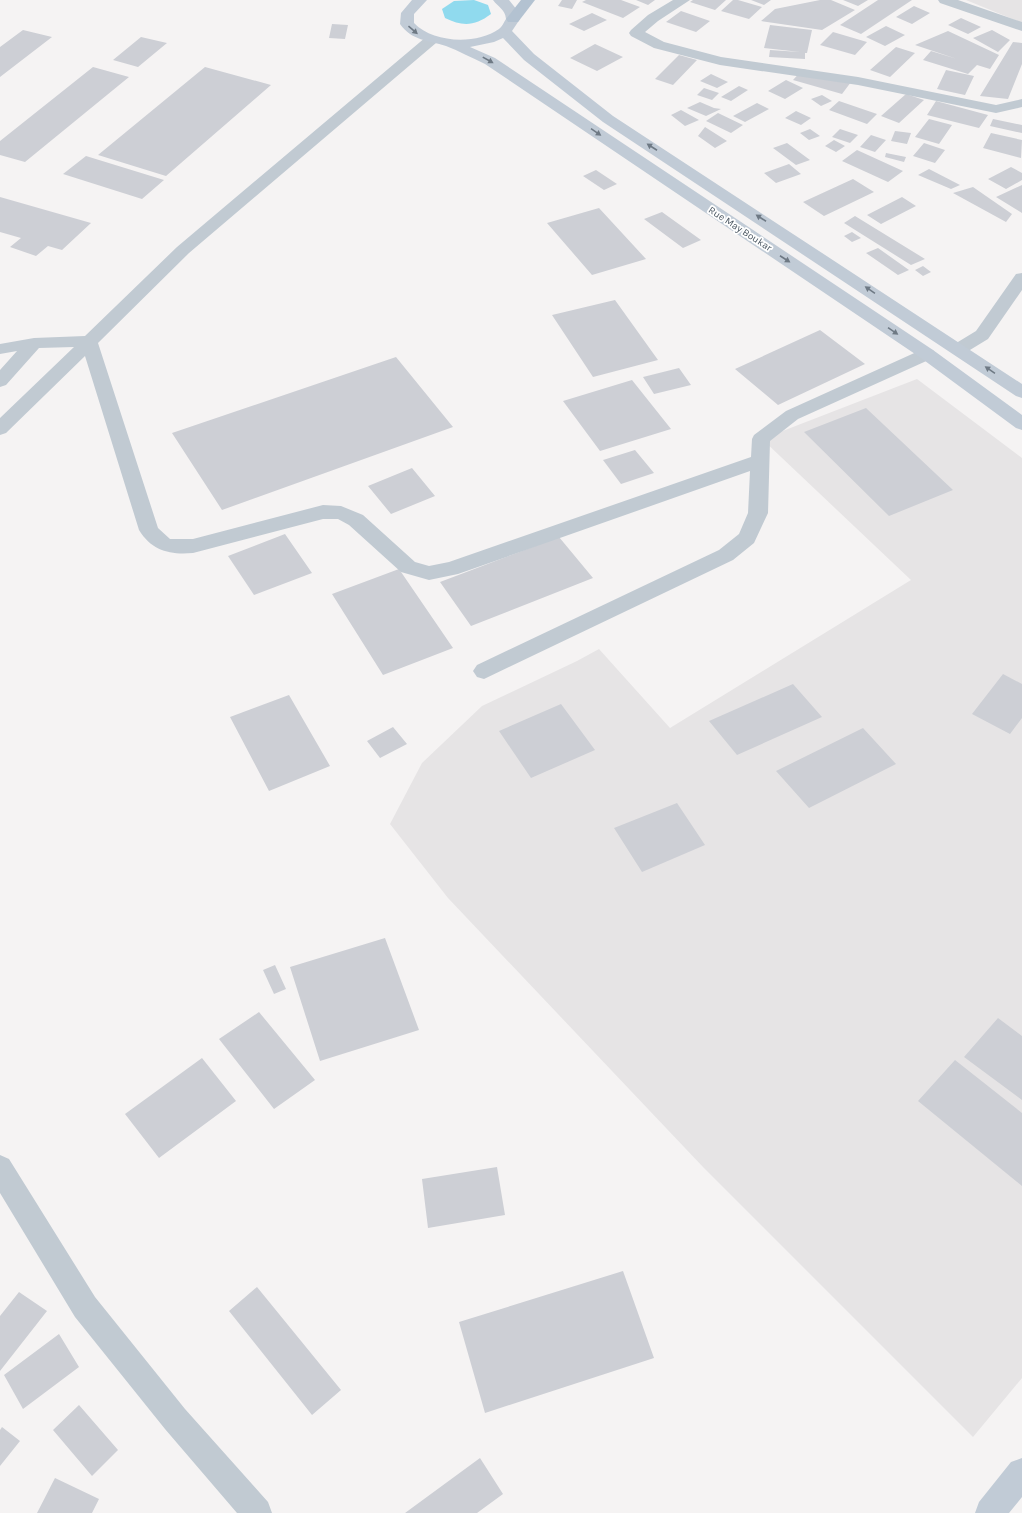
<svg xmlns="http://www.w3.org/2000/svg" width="1022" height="1513" viewBox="0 0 1022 1513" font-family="Karla,sans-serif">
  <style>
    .education { fill: #e6e4e5 }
    .water { fill: #90daee }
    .building { fill: #cdcfd5 }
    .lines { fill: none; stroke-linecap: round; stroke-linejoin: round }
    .street { fill: #c1cad2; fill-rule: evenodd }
    .secondary { fill: #c1cbd6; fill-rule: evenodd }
    .primary { fill: #b3c2d1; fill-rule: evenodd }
    .oneway { fill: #6e7984 }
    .labels { text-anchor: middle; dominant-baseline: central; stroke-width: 3.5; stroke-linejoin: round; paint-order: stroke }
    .far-street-label { font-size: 10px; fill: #4a5661; stroke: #fff }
  </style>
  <rect width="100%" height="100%" fill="#f5f3f3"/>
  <!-- education -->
  <path class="education" d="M966 0H1022V23Z
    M917 379 1022 458V1378L973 1437 703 1167 448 898 390 824 422 763 482 706 577 661 599 649 670 728 911 580 762 439Z"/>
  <!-- water -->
  <path class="water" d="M474 0 488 5 491 14C475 26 463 27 445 18L442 9 454 1Z"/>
  <!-- building -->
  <path class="building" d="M562 0H577L572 9 558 6Z
    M586 0H621L640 7 623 18 582 2Z
    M636 0H655L648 5Z
    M693 0H726L715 10 690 2Z
    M733 0H738L762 7 749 19 721 11Z
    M751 0H771L764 5Z
    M820 0H831L855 10 822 30 761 21 775 9Z
    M843 0H868L858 6Z
    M878 0H912L861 34 840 25Z
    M914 6 930 13 912 24 896 17Z
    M681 11 710 21 696 32 666 22Z
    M592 13 607 20 584 31 569 24Z
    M961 18 981 27 968 34 948 25Z
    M332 24 348 25 345 39 329 38Z
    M770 25 812 30 807 53H805V59L769 57 770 50 800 52 764 48Z
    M886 26 905 35 885 46 866 37Z
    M23 30 52 37 0 77V47Z
    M992 30 1010 40 998 52 973 38Z
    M948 31 999 55 990 69 977 65 968 74 923 60 931 51 957 59 915 45Z
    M833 32 867 42 855 55 820 45Z
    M141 37 167 43 138 67 113 60Z
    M1013 42 1022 43V64L1008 99 980 96Z
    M595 44 623 57 597 71 570 58Z
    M896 47 915 53 890 77 870 70Z
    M679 55 697 60 673 85 655 79Z
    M93 67 129 77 25 162 0 155V141Z
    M205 67 271 85 166 176 98 155Z
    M803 69 851 82 842 94 793 80Z
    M946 70 974 76 965 95 937 89Z
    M711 74 728 82 717 88 700 81Z
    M786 80 803 88 785 99 768 91Z
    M739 86 748 90 731 101 721 97Z
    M704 88 719 93 712 100 697 95Z
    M906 94 924 100 899 123 881 116Z
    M822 95 832 101 821 106 811 99Z
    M839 101 877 114 867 124 829 110Z
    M936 101 988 115 979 128 927 115Z
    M700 102 714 108 721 109 706 116 687 108Z
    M757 103 769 109 745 122 733 116Z
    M681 110 699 120 685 126 671 115Z
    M796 111 811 118 801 125 785 118Z
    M718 113 743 125 731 133 706 121Z
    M929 119 952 125 939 144 915 137Z
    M993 119 1022 125V133L990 126Z
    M705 127 727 141 715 148 698 136Z
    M810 129 820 136 809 140 800 133Z
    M840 129 858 135 850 143 832 137Z
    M895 131 911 133 907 144 891 141Z
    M991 133 1022 140 1021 158 983 148Z
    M871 135 886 140 875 152 860 147Z
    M834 140 845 146 836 152 825 146Z
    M787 143 810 160 796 165 773 148Z
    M924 143 945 150 935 163 913 156Z
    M857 150 903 171 888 182 842 161Z
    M886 153 906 157 904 162 885 157Z
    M86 156 164 180 142 199 63 174Z
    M789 164 801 174 776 183 764 173Z
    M1011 167 1022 173V180L1006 189 988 179Z
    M929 169 960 185 951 189 918 175Z
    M596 170 617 184 604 190 583 176Z
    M853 179 874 192 824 216 803 202Z
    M1022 185V213L996 197Z
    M973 187 1012 214 1006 222 953 193Z
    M0 197 91 223 62 250 48 246 36 256 10 247 21 238 0 232Z
    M902 197 916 206 881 224 867 215Z
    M599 208 646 259 592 275 547 223Z
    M662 212 701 240 683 248 644 219Z
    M855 216 925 259 911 265 844 223Z
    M852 232 861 238 852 242 844 236Z
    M878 248 909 270 898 275 866 253Z
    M923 266 931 272 923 276 915 270Z
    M615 300 658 360 593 377 552 315Z
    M820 330 865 364 778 405 735 369Z
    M396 357 453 427 222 510 172 433Z
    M679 368 691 385 654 394 643 377Z
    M632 380 671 429 600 451 563 401Z
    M866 408 953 490 889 516 804 432Z
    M635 450 654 473 621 484 603 460Z
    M412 468 435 496 391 514 368 486Z
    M285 534 312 573 254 595 228 556Z
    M559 537 593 578 471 626 440 582Z
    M399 569 453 648 383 675 332 594Z
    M1003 674 1022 684V718L1010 734 972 714Z
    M793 684 822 717 737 755 709 721Z
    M289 695 330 766 269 791 230 717Z
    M561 704 595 750 531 778 499 731Z
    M393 727 407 744 380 758 367 741Z
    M863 728 896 764 809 808 776 771Z
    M677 803 705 845 642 872 614 828Z
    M385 938 419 1030 320 1061 290 967Z
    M275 965 286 989 274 994 263 970Z
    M259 1012 315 1080 274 1109 219 1039Z
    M998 1018 1022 1036V1100L964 1057Z
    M202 1058 236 1101 159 1158 125 1114Z
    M955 1060 1022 1113V1186L918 1101Z
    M497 1167 505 1215 428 1228 422 1179Z
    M623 1271 654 1358 485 1413 459 1322Z
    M257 1287 341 1390 312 1415 229 1311Z
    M19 1292 47 1311 0 1371V1316Z
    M59 1334 79 1367 23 1409 4 1375Z
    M79 1405 118 1450 92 1476 53 1430Z
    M2 1427 20 1441 0 1466V1430Z
    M480 1458 503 1494 477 1513H405Z
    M55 1478 99 1499 92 1513H37Z"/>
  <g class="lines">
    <!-- street -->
    <path class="street" d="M673 0H690L658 21 645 32 664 42 721 57 858 77 996 105 1022 99V107L996 113 858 85 720 65 654 48 631 36 629 33 631 30 648 15Z
      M938 0H958L1022 22V31L940 3Z
      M431 36 436 37 438 40 436 43 189 253 98 343 158 528 170 539H193L323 505 341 506 363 515 415 562 429 566 449 562 751 457 752 439 754 435 786 411 921 350 927 349 933 350 936 354 933 358 798 419 770 441 768 513 754 543 733 560 484 679 477 677 473 671 477 665 719 550 739 534 748 513 750 471 458 574 429 580 401 572 349 525 338 519H323L193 553C170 555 152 551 139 530L85 356 6 433 0 435V418L74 347 39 348 6 385 0 387V370L17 351 0 354V344L34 338 85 336 177 247 426 37Z
      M1022 273V290L988 339 965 353 959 354 953 353 950 349 953 345 976 331 1016 274Z
      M0 1155 9 1159 95 1297 185 1409 268 1502 272 1513H237L165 1429 75 1317 0 1193Z"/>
    <!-- secondary -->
    <path class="secondary" d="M412 0H427L414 14V23C433 43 476 45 499 29 502 27 504 22 506 19 505 9 498 7 493 0H509L517 10 520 19 512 31 534 54 613 116 1022 384V398L1016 396 603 122 524 60 503 38 494 42 470 47 495 58 933 350 1022 415V430L1016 428 921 358 485 64C472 58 459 51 446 46 428 40 412 41 400 24L401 13Z
      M1022 1458V1497L1009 1513H975L979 1502 1011 1462Z"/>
    <!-- primary -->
    <path class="primary" d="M521 0H535L518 22H508L506 19Z"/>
  </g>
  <!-- one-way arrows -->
  <defs><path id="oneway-solid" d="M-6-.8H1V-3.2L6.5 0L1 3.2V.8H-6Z"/></defs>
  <g class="oneway">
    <use href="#oneway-solid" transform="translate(413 30) rotate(41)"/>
    <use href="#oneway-solid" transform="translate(488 60) rotate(29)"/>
    <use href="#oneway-solid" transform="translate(596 132) rotate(34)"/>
    <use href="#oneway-solid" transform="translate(652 147) rotate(-147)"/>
    <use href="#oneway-solid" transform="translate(761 218) rotate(-147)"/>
    <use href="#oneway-solid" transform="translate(785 259) rotate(33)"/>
    <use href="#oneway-solid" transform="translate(870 290) rotate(-146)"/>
    <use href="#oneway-solid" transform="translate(893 331) rotate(34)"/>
    <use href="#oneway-solid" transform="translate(990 370) rotate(-146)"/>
  </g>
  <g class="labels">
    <!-- far-street labels -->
    <g class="far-street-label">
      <text transform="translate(740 229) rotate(33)">Rue May Boukar</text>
    </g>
  </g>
</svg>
